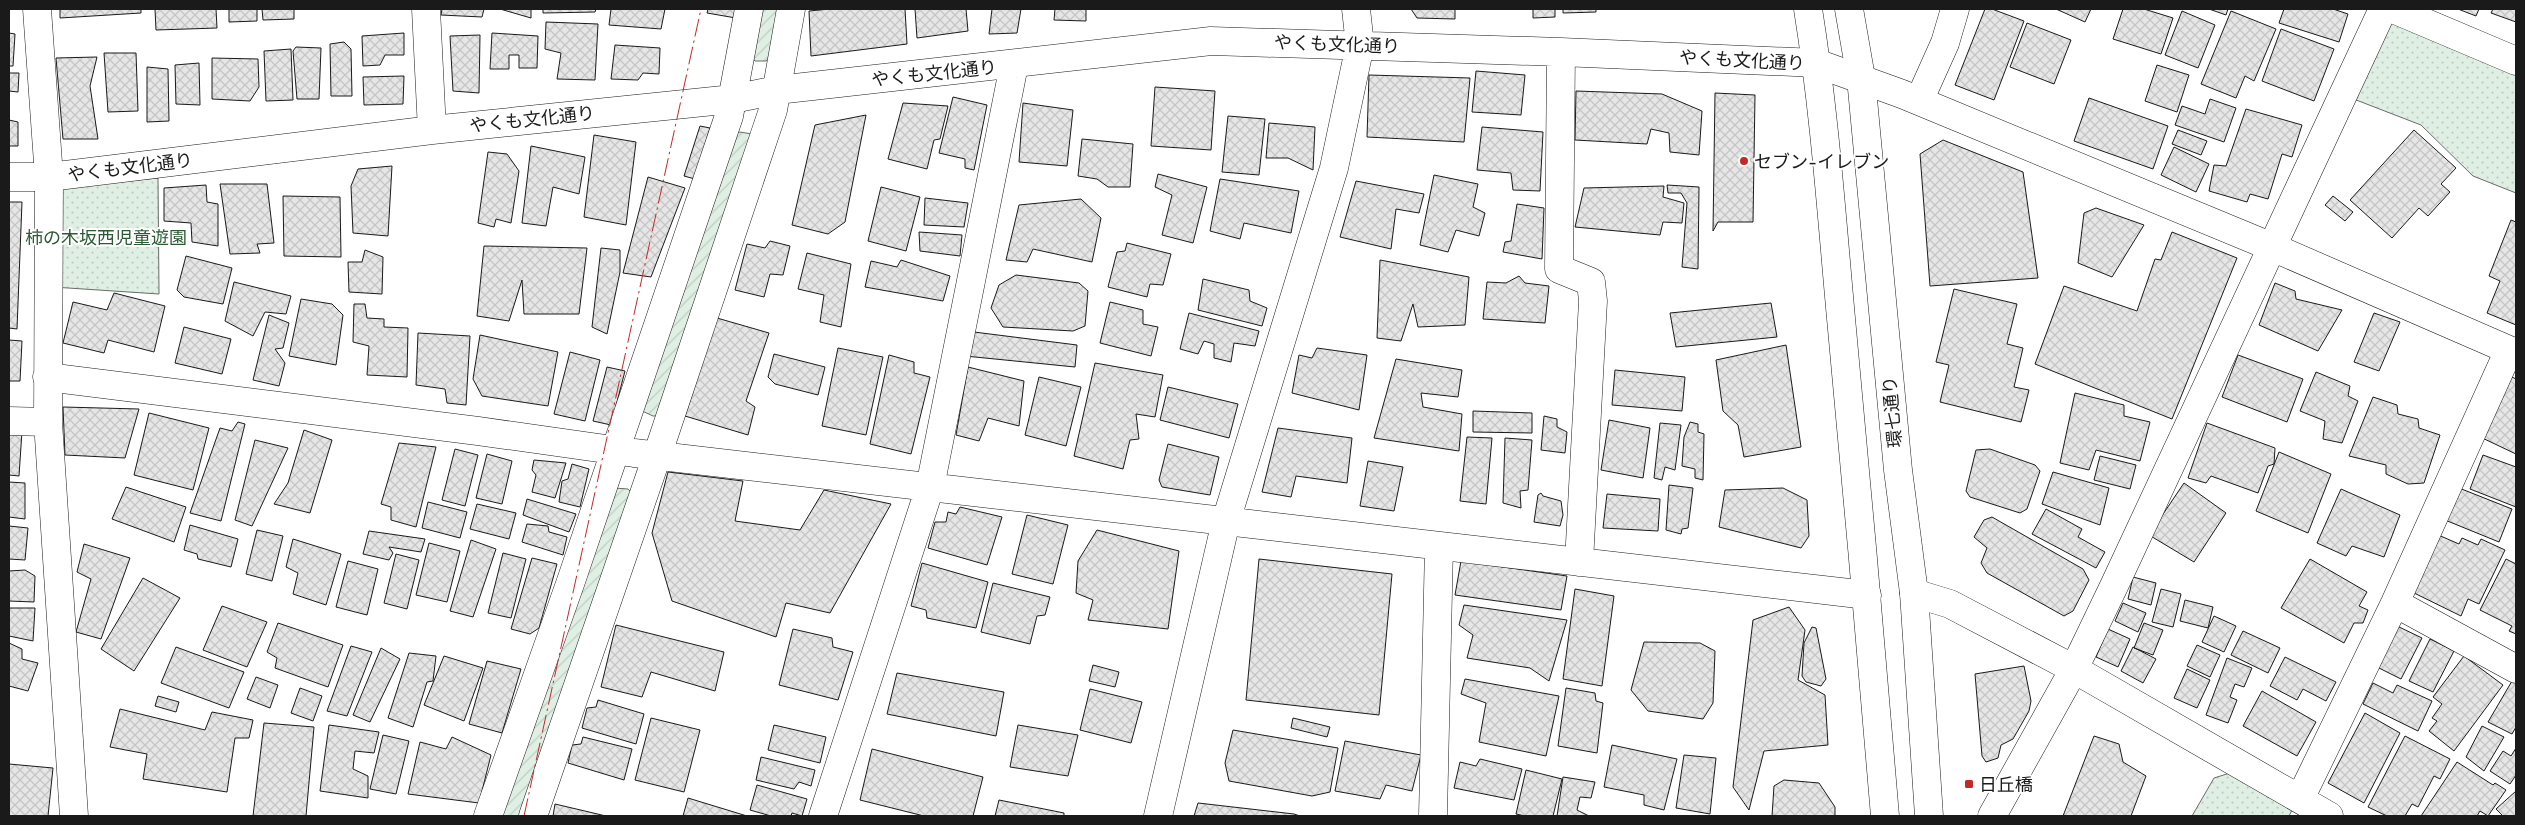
<svg xmlns="http://www.w3.org/2000/svg" width="2525" height="825" viewBox="0 0 2525 825" font-family="'Work Sans','Noto Sans JP',sans-serif">
  <style>
    .grass { fill: url(#grass-dots); stroke: #6a6a6a }
    .garden { fill: url(#garden-furrows); stroke: #6a6a6a }
    .building { fill: url(#building-cross-hatch); stroke: #1a1a1a }
    .lines { fill: none; stroke-linecap: round; stroke-linejoin: round }
    .minor-casing { stroke: #1a1a1a; stroke-width: 29 }
    .major-casing { stroke: #1a1a1a; stroke-width: 29 }
    .minor { stroke: #fff; stroke-width: 28 }
    .major { stroke: #fff; stroke-width: 28 }
    .power { stroke: #c62828; stroke-width: 1; stroke-dasharray: 18 4 2.5 4; stroke-linecap: butt }
    .poi-dot { fill: #c62828; stroke: #fff; stroke-width: 2 }
    .labels { text-anchor: middle; dominant-baseline: central; stroke-width: 4; stroke-linejoin: round; paint-order: stroke }
    .street-label { font-size: 18px; fill: #1a1a1a; stroke: #fff }
    .poi-label { font-size: 18px; fill: #1a1a1a; stroke: #fff; text-anchor: start }
    .park-label { font-size: 18px; fill: #2b5a34; stroke: #fff }
  </style>
  <defs>
    <pattern id="grass-dots" width="8" height="8" patternUnits="userSpaceOnUse" patternTransform="scale(1.25)"><rect width="8" height="8" fill="#e0efe3"/><path d="M2 2h.1M6 6h.1" fill="none" stroke="#c0ccc2" stroke-width="1.8" stroke-linecap="round"/></pattern>
    <pattern id="garden-furrows" width="10" height="10" patternUnits="userSpaceOnUse" patternTransform="scale(1.25)"><rect width="10" height="10" fill="#e0efe3"/><path d="M-1 1l2-2M0 10L10 0M9 11l2-2" fill="none" stroke="#c0ccc2"/></pattern>
    <pattern id="building-cross-hatch" width="8" height="8" patternUnits="userSpaceOnUse" patternTransform="scale(1.25)"><rect width="8" height="8" fill="#e6e6e6"/><path d="M0 0l8 8M0 8l8-8" fill="none" stroke="#c5c5c5"/></pattern>
  </defs>
  <rect width="100%" height="100%" fill="#fff"/>
  <!-- grass -->
  <path class="grass" d="M2389 17 2516 65V193L2473 176 2421 125 2351 98Z
    M158 178 159 294 53 287 55 188Z
    M2230 773 2294 806 2289 816H2192L2214 778Z"/>
  <!-- garden -->
  <path class="garden" d="M756 9H784L773 56 766 61H755L751 57Z
    M740 132 752 134 660 416H653L640 410 734 134Z
    M614 488 628 489 632 493 523 816H495Z"/>
  <!-- building -->
  <path class="building" d="M60 9H141V13L60 18Z
    M155 9H216L217 28 156 30Z
    M229 9H257V21L229 22Z
    M262 9H294V19L263 20Z
    M442 9H484L482 17 441 15Z
    M500 9H531V18Z
    M543 9H596L595 12 543 13Z
    M611 9H665L661 29 609 25Z
    M708 9H738L736 18 707 13Z
    M830 9H905L907 44 811 56 809 11Z
    M915 9H966L968 31 917 38Z
    M992 9H1021L1017 33 989 34Z
    M1055 9H1086V21L1054 20Z
    M1411 9H1455V19L1417 18Z
    M1533 9H1555V17L1533 18Z
    M1563 9H1596V12L1563 13Z
    M1985 9H1992L2024 21 1994 100 1955 85Z
    M2056 9H2091L2085 22Z
    M2123 9H2144L2173 18 2161 54 2113 39Z
    M2209 9H2228L2226 15Z
    M2284 9H2333L2348 14 2339 42 2279 23Z
    M2458 9H2479L2476 16Z
    M2493 9H2516V22L2491 13Z
    M2182 11 2215 25 2198 68 2165 55Z
    M2231 11 2276 29 2254 81 2245 76 2236 98 2201 84Z
    M546 22 598 24 595 80 557 79 561 53 545 49Z
    M2027 23 2071 40 2054 84 2010 67Z
    M2281 29 2334 49 2314 101 2262 81Z
    M9 33 15 34 13 66H9Z
    M404 33V55H385L380 65 363 66 362 36Z
    M492 33 538 36 537 68H519V55H509V69H490Z
    M480 35 479 93 453 91 450 36Z
    M344 42 351 49 352 96H331L330 44Z
    M615 45 660 48 659 74 643 73 638 80 611 79Z
    M296 47 321 48 319 99H297L293 51Z
    M291 49 293 100 266 101 264 51Z
    M104 53H136L138 111 108 112Z
    M97 57 90 86 98 139H63L56 58Z
    M212 58 258 59 259 87 250 101 212 99Z
    M199 63 200 105 176 104 175 65Z
    M2157 65 2189 75 2177 112 2145 101Z
    M147 67 168 69 169 121 147 122Z
    M1476 71 1525 75 1521 115 1472 112Z
    M9 73H19L18 92 9 91Z
    M1369 75 1470 78 1464 142 1367 137Z
    M404 76 403 104 364 105 363 77Z
    M1155 87 1215 91 1211 150 1151 146Z
    M1576 91 1662 94 1702 111 1699 155 1670 152 1669 133 1651 129 1647 144 1575 140Z
    M1715 93 1755 95 1753 222H1718L1713 231Z
    M953 97 987 105 974 170 965 168V159L939 153Z
    M2089 98 2168 126 2153 169 2074 141Z
    M2210 99 2236 108 2224 142 2175 125 2182 106 2205 114Z
    M903 103 948 106 940 139 934 140 927 169 888 159Z
    M1023 103 1073 110 1067 166 1019 162Z
    M2246 109 2302 125 2292 157 2282 154 2268 199 2250 194 2247 202 2209 191 2214 165 2226 166Z
    M866 115 845 222 828 234 792 225 815 125Z
    M1228 116 1265 119 1259 175 1222 172Z
    M9 120 18 122V146H9Z
    M1269 123 1315 127 1313 170 1288 158H1266Z
    M700 126 710 128 695 179 684 176Z
    M1482 127 1543 132 1540 191 1513 190 1511 173 1477 170Z
    M2178 130 2207 141 2201 155 2172 144Z
    M2414 130 2456 168 2441 184 2450 192 2428 216 2419 208 2392 238 2350 200Z
    M594 135 636 142 626 225 584 217Z
    M1082 139 1133 144 1130 187H1108L1097 179 1078 176Z
    M1943 140 2023 172 2038 278 1930 286 1920 154Z
    M531 146 585 157 579 194 553 187 546 226 522 223Z
    M2174 147 2209 164 2196 192 2161 175Z
    M488 152 507 154 519 171 511 223 496 219 494 227 478 223Z
    M392 166 388 236 353 233 351 186 358 169Z
    M1158 174 1207 187 1193 243 1162 235 1172 195 1155 187Z
    M1434 175 1478 184 1473 207 1485 213 1479 236 1456 230 1448 252 1420 245Z
    M648 177 685 188 651 277 623 273Z
    M1220 179 1299 191 1291 233 1244 223 1240 239 1210 231Z
    M1356 181 1424 194 1419 213 1396 209 1391 249 1340 237Z
    M220 184H267L274 243 257 244 260 253 230 254Z
    M206 185 207 202 218 204V246L192 242 191 223 164 221V188Z
    M1667 185 1699 187 1698 269 1682 267 1687 203 1681 193H1668Z
    M1664 186 1663 197 1684 203 1682 223 1663 222 1660 235 1575 227 1584 188Z
    M881 187 920 197 906 251 868 241Z
    M283 196 340 197 341 257 284 256Z
    M2333 196 2353 212 2345 221 2325 205Z
    M925 198 968 203 964 227 924 225Z
    M1081 199 1101 218 1092 262 1033 249 1027 262 1006 260 1019 205Z
    M9 202H22L17 329 9 328Z
    M1517 204 1544 208 1542 259 1503 252 1505 242 1511 241Z
    M2096 208 2144 225 2112 277 2078 263 2084 213Z
    M2511 220 2516 222V325L2487 313 2500 281 2489 276Z
    M919 232 962 235 960 256 920 251Z
    M2172 232 2237 258 2172 419 2035 364 2064 286 2137 311 2155 259 2161 260Z
    M770 241 790 246 783 275 770 274 764 297 735 290 747 244 765 248Z
    M1127 243 1171 254 1163 285 1150 284 1147 297 1108 287 1117 252 1125 251Z
    M484 246 587 248 579 314H524L522 280 509 321 477 316Z
    M601 248 620 250V272L607 334 592 327Z
    M365 250 383 257 382 294 349 292 348 262H362Z
    M807 253 851 264 841 327 820 322 824 295 798 289Z
    M186 256 232 268 223 304 184 297 177 290Z
    M901 260 950 276 943 301 865 287 871 261 897 267Z
    M1380 260 1469 277 1465 325 1418 327 1413 304 1401 341 1377 338Z
    M1016 275 1079 283 1088 291 1085 326 1073 331 1003 327 991 308 999 285Z
    M1519 276 1525 283 1549 286 1545 323 1483 319 1487 282 1506 283Z
    M1203 279 1249 290 1250 301 1267 308 1262 326 1198 310Z
    M234 282 291 296 286 314 265 312 253 336 225 321Z
    M2275 283 2295 291 2296 299 2342 310 2318 351 2259 325Z
    M1954 289 2017 304 2007 344 2023 348 2014 387 2029 390 2021 422 1940 402 1949 365 1936 362Z
    M114 293 165 306 154 352 108 340 104 353 63 343 73 302 107 310Z
    M301 299 332 304 343 315 336 365 289 356Z
    M1110 302 1143 310V324L1158 327 1151 356 1100 343Z
    M1771 303 1777 337 1676 347 1670 313Z
    M354 304H365L367 318 384 319V327L408 328 407 377 367 375 369 346 353 342Z
    M1189 313 1259 331 1255 346 1234 343 1231 362 1214 358V344L1204 341 1198 354 1180 349Z
    M2374 313 2400 322 2379 371 2354 362Z
    M269 315 289 323 283 348 275 349 285 363 279 386 253 380Z
    M717 318 769 333 746 401 755 407 748 435 685 416Z
    M184 327 231 339 222 374 175 363Z
    M966 331 1077 345 1075 367 965 356Z
    M418 333 470 336 466 405 447 403 445 389 416 385Z
    M480 335 558 352 548 406 482 396 473 379Z
    M9 340 22 341 20 381H9Z
    M1786 345 1801 447 1744 457 1738 425 1723 411 1716 360Z
    M838 348 883 357 866 435 822 426Z
    M1317 348 1367 355 1359 410 1292 393 1299 355 1312 358Z
    M570 352 600 360 585 421 554 414Z
    M774 354 825 367 818 395 775 384 768 377Z
    M889 355 914 362V373L930 377 911 454 870 444Z
    M2238 355 2303 379 2287 422 2222 397Z
    M1396 359 1462 370 1458 397 1421 393 1423 407 1462 414 1459 451 1374 438Z
    M1095 363 1163 375 1155 417 1136 414 1139 439 1130 440 1123 469 1074 456Z
    M607 367 625 371 611 425 593 421Z
    M968 367 1024 381 1019 426 988 418 979 441 956 435Z
    M1615 370 1685 377 1682 411 1612 405Z
    M2316 372 2350 386 2348 396 2358 401 2342 443 2323 439 2325 421 2300 411Z
    M2504 373 2516 379V454L2476 435Z
    M1039 377 1081 387 1066 446 1025 435Z
    M1168 387 1238 404 1229 438 1160 420Z
    M2075 393 2124 405V416L2150 422 2140 461 2096 450 2089 470 2060 463Z
    M2373 397 2397 405 2398 414 2418 419 2419 428 2440 435 2424 483 2408 484 2386 474V465L2349 456Z
    M63 407 139 409 125 458 65 455Z
    M1473 411 1532 413V433L1473 432Z
    M149 413 209 428 193 490 134 475Z
    M1544 416 1557 419V427L1567 432 1565 453 1541 450Z
    M1609 420 1650 428 1643 478 1601 470Z
    M238 422 245 424 221 521 190 513 220 428 232 431Z
    M1690 422 1698 424V432L1704 434 1703 480 1695 478V469L1682 466 1684 437Z
    M1660 423 1681 425 1675 470 1665 467 1662 480 1654 478Z
    M2207 423 2275 448 2274 464 2268 466 2258 493 2211 476 2206 483 2188 478Z
    M1278 428 1352 438 1347 483 1296 476 1291 497 1262 492Z
    M9 430 22 431 19 476 9 475Z
    M304 430 332 440 310 513 274 504 288 483Z
    M1467 437 1492 438 1486 504 1460 501Z
    M1505 438 1532 440 1528 490 1520 491 1521 508 1503 503Z
    M255 440 288 448 252 526 235 520Z
    M399 443 436 447 416 527 391 520V507L381 504Z
    M1168 444 1219 457 1210 495 1162 487 1159 480Z
    M455 449 478 455 465 506 442 500Z
    M1990 449 2035 465 2040 471 2027 509 2020 513 1970 497 1966 491 1976 450Z
    M2279 452 2331 474 2308 533 2256 511Z
    M487 454 512 461 502 504 476 498Z
    M2483 455 2516 467V507L2470 489Z
    M2100 456 2136 465 2130 489 2094 480Z
    M534 460 566 463 555 498 532 492 536 475 532 470Z
    M1368 461 1403 467 1394 511 1360 506Z
    M572 464 589 469 580 507 559 502 562 481 568 479Z
    M668 472 743 481 735 521 800 530 824 490 891 504 830 613 786 603 776 637 672 601 652 533Z
    M2053 472 2109 488 2100 525 2042 504Z
    M9 482 25 483V519L9 517Z
    M2184 483 2226 513 2194 562 2149 535Z
    M1669 485 1693 488 1688 528 1682 529 1681 534 1666 530Z
    M126 487 186 507 174 542 112 519Z
    M1783 488 1807 500 1809 536 1801 548 1719 527 1725 490Z
    M2459 488 2512 509 2499 542 2445 520Z
    M2341 489 2400 515 2384 557 2352 546 2346 556 2317 543Z
    M1541 493 1543 496 1561 501 1563 515 1560 526 1534 522 1538 495Z
    M1607 494 1660 499 1658 531 1603 528Z
    M527 499 576 514 569 532 523 515Z
    M428 502 467 512 460 538 422 528Z
    M477 504 516 513 509 539 470 529Z
    M960 507 1002 517 987 565 928 548 935 522H946L948 512 956 514Z
    M2046 509 2082 529 2078 537 2105 552 2096 568 2032 534Z
    M1027 515 1068 525 1053 584 1012 574Z
    M1992 517 2083 569 2089 580 2073 611 2064 616 1987 573 1981 563 1987 548 1974 537 1984 520Z
    M527 524 548 526 549 532 567 537 563 555 522 542Z
    M190 525 238 539 231 567 198 559 197 554 184 550Z
    M9 526 28 528 25 560 9 559Z
    M257 530 283 536 272 581 246 574Z
    M1097 530 1179 551 1168 629 1088 620 1093 600 1076 593 1078 561Z
    M369 531 425 539 421 552 389 547 393 553 389 560 363 554Z
    M2436 534 2459 544 2462 538 2478 545 2481 539 2505 550 2479 604 2468 599 2461 616 2410 591Z
    M293 539 341 554 326 605 293 594 298 573 286 567Z
    M471 540 496 549 473 617 450 611Z
    M429 543 460 551 447 602 416 595Z
    M84 544 130 558 101 639 76 632 91 579 77 572Z
    M503 553 526 559 511 618 488 613Z
    M396 554 419 560 407 609 384 603Z
    M532 558 557 564 539 628 530 634 511 629Z
    M1259 559 1392 574 1379 715 1246 700Z
    M2310 559 2367 592 2359 606 2368 610 2363 623H2354L2344 643 2281 608Z
    M2506 559 2516 564V634L2509 631 2512 626 2480 610Z
    M348 561 378 569 367 615 336 607Z
    M1461 561 1567 576 1561 610 1455 595Z
    M922 563 988 582 976 628 927 618 926 610 911 606Z
    M25 570 35 576 34 602 9 601V571Z
    M2133 577 2156 583 2151 605 2128 599Z
    M143 578 180 598 134 671 101 649Z
    M993 583 1050 597 1045 615 1037 616 1030 644 981 632Z
    M1575 589 1614 596 1602 686 1563 679Z
    M2161 589 2181 594 2173 627 2152 622Z
    M2185 600 2213 607 2208 628 2180 621Z
    M2123 603 2146 613 2138 632 2115 621Z
    M1464 605 1567 620 1549 681 1530 668 1467 658 1473 635 1459 625Z
    M222 606 267 622 247 667 203 650Z
    M1789 607 1805 630 1798 680 1825 695 1828 745 1764 751 1749 810 1733 787 1753 620Z
    M9 608H35L33 641 9 636Z
    M2214 616 2236 626 2224 652 2202 642Z
    M278 623 343 645 328 687 275 668 277 658 267 652Z
    M2144 623 2163 630 2153 655 2134 648Z
    M616 625 724 652 715 691 651 672 642 697 601 687Z
    M2397 626 2422 638 2401 679 2377 667Z
    M1812 627 1816 628 1826 679 1821 686 1806 682 1802 676 1804 643Z
    M793 629 832 638 833 647 853 652 838 700 779 685Z
    M2108 629 2130 639 2118 667 2096 657Z
    M2243 631 2280 648 2268 673 2231 655Z
    M2430 639 2454 651 2433 692 2409 681Z
    M1644 642 1700 643 1715 651 1713 703 1703 719 1648 711 1631 690Z
    M9 643 22 649V659L38 663 28 691 9 686Z
    M2197 645 2220 655 2210 677 2187 666Z
    M351 646 372 652 347 716 327 711Z
    M176 647 244 672 229 708 161 683Z
    M2133 647 2156 659 2143 683 2121 671Z
    M381 648 400 659 370 722 353 715Z
    M409 653 436 656 433 681 427 682 413 727 388 718Z
    M444 656 483 668 464 721 424 705Z
    M2464 656 2503 685 2454 751 2429 731 2437 721 2432 718 2442 704 2433 697Z
    M2285 657 2336 682 2326 701 2303 689 2297 700 2270 686Z
    M2227 658 2252 668 2244 687 2235 684 2230 697 2237 700 2228 723 2206 715Z
    M487 661 521 669 502 733 469 724Z
    M1093 665 1119 672 1115 687 1089 681Z
    M2024 666 2031 701 2029 711 2013 739 2001 745 1998 758 1986 762 1982 756 1975 674Z
    M2187 669 2210 680 2197 708 2174 698Z
    M897 673 1004 692 996 736 887 714Z
    M256 677 278 685 270 708 247 699Z
    M1465 679 1559 696 1546 756 1479 742 1486 703 1461 694Z
    M2512 681 2516 683V727L2512 734 2488 722Z
    M2373 683 2393 693 2397 685 2432 701 2418 731 2363 704Z
    M300 688 322 696 313 721 291 713Z
    M1566 688 1595 693 1596 701 1603 703 1597 753 1558 746Z
    M1090 689 1142 702 1131 743 1080 730Z
    M2262 691 2316 722 2297 756 2243 726Z
    M158 696 179 702 176 712 155 706Z
    M598 700 644 714 636 744 582 728 587 708 596 707Z
    M120 709 205 730 212 712 253 720 249 738H235L227 792 143 779 147 754 110 747Z
    M2365 713 2400 733 2364 803 2328 783Z
    M651 718 700 730 684 792 635 780Z
    M1293 718 1330 727 1327 737 1291 728Z
    M264 723 314 727 306 816H253Z
    M329 725 379 732 374 753 355 751 353 769 368 776V798L320 791Z
    M774 725 826 737 820 763 768 750Z
    M1018 725 1078 735 1068 776 1010 767Z
    M2482 726 2504 737 2484 771 2466 757Z
    M1233 730 1338 748 1330 792 1312 796 1229 781 1225 763Z
    M383 735 409 741 396 794 370 789Z
    M2094 736 2119 744 2123 762 2146 776 2131 816H2063Z
    M2405 736 2450 759 2440 779 2434 776 2418 807 2412 804 2405 816H2387L2368 807Z
    M452 737 491 755 479 803 408 794 420 742 446 749Z
    M583 737 632 749 624 780 568 763 572 745 581 744Z
    M1345 741 1421 755 1412 791 1386 785 1380 799 1335 791Z
    M1612 745 1677 759 1664 810 1644 805V795L1604 787Z
    M2516 748V775L2510 784 2490 771 2503 751 2511 756Z
    M872 749 983 777 973 816H924L860 800Z
    M1684 755 1716 758 1710 814 1676 808Z
    M761 757 815 770 811 786 799 782 794 789 756 780Z
    M1480 759 1522 769 1514 800 1454 788 1460 762 1476 766Z
    M2457 762 2493 785 2495 783 2506 790 2488 816 2480 811 2477 816H2421Z
    M9 764 53 768 48 816H9Z
    M1526 770 1562 779 1553 816H1525L1516 814Z
    M1563 777 1595 782 1591 798 1580 797 1577 810 1589 816H1557Z
    M1784 780 1819 783 1835 807V816H1772L1774 786Z
    M757 785 807 799 802 816 792 813 791 816H771L750 810Z
    M2516 791V816H2503L2496 809Z
    M688 798 747 816H683Z
    M999 800 1064 813V816H995Z
    M1198 803 1294 814 1300 816H1194Z
    M555 804 606 816H553Z"/>
  <g class="lines">
    <!-- minor casing -->
    <g class="minor-casing">
      <path id="minor" d="M37 9 49 177 48 422 74 816
        M426 9 432 130
        M2393 9 2516 61
        M1561 52 1559 269 1591 282 1593 301 1579 562
        M1919 101 1945 43 1955 9
        M9 177H49L432 130 733 99 777 90 1211 41 1561 52 1816 63 1902 94 2272 247 2516 353
        M47 377 478 431 634 453 1867 595
        M9 421 48 422
        M1914 593 1950 604 2074 669 2329 816
        M2395 603 2516 669
        M2300 799 2395 603 2509 350
        M488 816 571 581 729 116 749 9
        M533 816 657 456 773 110 791 9
        M823 816 930 487 1014 65
        M1158 816 1226 521 1334 168 1360 45 1356 9
        M1433 816 1439 546
        M1992 816 2074 669 2114 586 2383 9"/>
    </g>
    <!-- major casing -->
    <g class="major-casing">
      <path id="major" d="M1808 9C1825 115 1832 222 1842 329 1857 491 1872 654 1885 816
        M1849 9 1861 78 1898 470 1914 593 1929 816"/>
    </g>
    <!-- minor -->
    <use href="#minor" class="minor"/>
    <!-- major -->
    <use href="#major" class="major"/>
    <!-- power -->
    <path class="power" d="M524 816 701 9"/>
  </g>
  <!-- markers -->
  <g class="poi-dot">
    <circle cx="1744" cy="161" r="5"/>
    <rect x="1964" y="779" width="10" height="10" rx="2.5"/>
  </g>
  <g class="labels">
    <!-- street labels -->
    <g class="street-label">
      <text transform="translate(1337 44) rotate(2)">やくも文化通り</text>
      <text transform="translate(1742 60) rotate(3)">やくも文化通り</text>
      <text transform="translate(934 73) rotate(-6)">やくも文化通り</text>
      <text transform="translate(532 119) rotate(-6)">やくも文化通り</text>
      <text transform="translate(130 167) rotate(-7)">やくも文化通り</text>
      <text transform="translate(1892 412) rotate(-95)">環七通り</text>
    </g>
    <!-- poi labels -->
    <g class="poi-label">
      <text x="1754" y="161">セブン-イレブン</text>
      <text x="1979" y="784">日丘橋</text>
    </g>
    <!-- park labels -->
    <g class="park-label">
      <text x="106" y="237">柿の木坂西児童遊園</text>
    </g>
  </g>
  <!-- border -->
  <rect width="2525" height="825" fill="none" stroke="#1a1a1a" stroke-width="20"/>
</svg>
